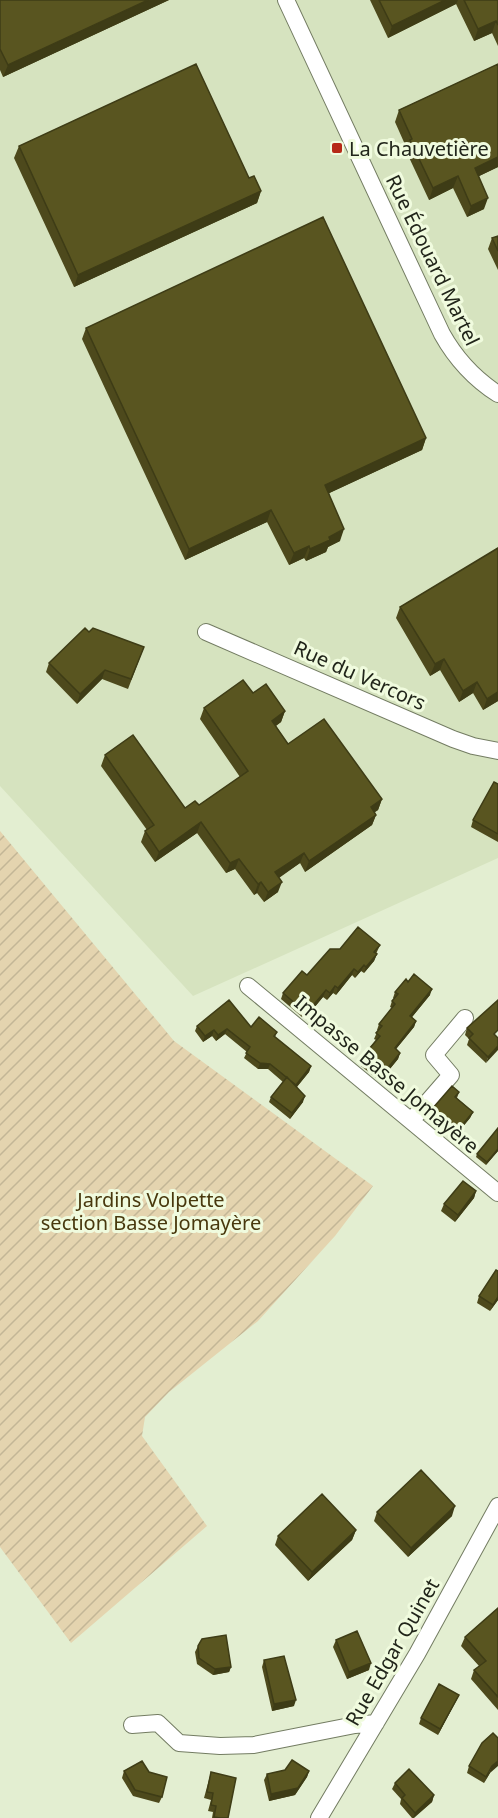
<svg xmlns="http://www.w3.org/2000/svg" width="498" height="1818" viewBox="0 0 498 1818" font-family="'Noto Sans',sans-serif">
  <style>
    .built { fill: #d6e3bf }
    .garden { fill: url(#garden-furrows) }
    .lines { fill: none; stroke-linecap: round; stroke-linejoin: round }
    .street-casing { stroke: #737c62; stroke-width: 18 }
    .street { stroke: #fff; stroke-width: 16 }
    .wall { fill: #4d491c }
    .shaded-wall { fill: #3e3c16 }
    .building { fill: #595520; stroke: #3e3c16; stroke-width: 1.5 }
    .poi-dot { fill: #b62917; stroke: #f0fbde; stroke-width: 2 }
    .labels { text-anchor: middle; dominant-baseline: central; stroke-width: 6; stroke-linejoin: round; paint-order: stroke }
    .poi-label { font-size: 20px; fill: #21251a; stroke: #f0fbde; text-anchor: start }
    .street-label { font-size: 20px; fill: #21251a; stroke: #f0fbde }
    .park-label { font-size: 20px; fill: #48380d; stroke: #f0fbde }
  </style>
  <defs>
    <pattern id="garden-furrows" width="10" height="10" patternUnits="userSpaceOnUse" patternTransform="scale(1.5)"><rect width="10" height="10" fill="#e4d4af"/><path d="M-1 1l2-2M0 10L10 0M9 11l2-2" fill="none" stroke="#c3b696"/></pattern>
  </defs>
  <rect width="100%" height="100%" fill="#e3eed1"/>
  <!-- built -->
  <path class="built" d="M0 0H498V858L193 996 0 786Z"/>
  <!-- garden -->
  <path class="garden" d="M0 831 174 1041 373 1186 335 1236 258 1321 169 1392 145 1417 142 1436 207 1526 71 1643 0 1547Z"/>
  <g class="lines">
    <!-- street casing -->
    <g class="street-casing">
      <path id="street" d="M286 0 442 334C456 359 473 378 498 394
        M206 632 453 739 473 746 498 751
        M248 986 498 1193
        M411 1121 451 1075 434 1055 465 1018
        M132 1725 158 1723 179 1743 220 1746 254 1745 355 1725 376 1723
        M319 1818 417 1654 498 1506"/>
    </g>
    <!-- street -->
    <use href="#street" class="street"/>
  </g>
  <!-- wall -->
  <path class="wall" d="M0 0H169L3 77 0 70Z
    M370 0H498V46L492 33 474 41 456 4 388 38Z
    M498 64V167L479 176 484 209 467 217 453 188 429 200 406 151 407 149 395 122 399 110Z
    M19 146 249 178 261 191 257 203 74 287 14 158Z
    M498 236V270L488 249 492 238Z
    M86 328 426 438 422 450 329 493 340 541 328 547 326 552 306 561 304 558 289 565 267 522 185 560 82 339Z
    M498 548V701L483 710 473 693 459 702 440 670 430 676 396 618 400 607Z
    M89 632 144 647 128 689 102 679 77 704 46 672 49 663Z
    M253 693 285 711 281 722 276 726 288 744 382 799 378 810 374 812 376 815 372 825 305 872 300 863 279 877 278 892 264 902 257 893 254 895 235 869 226 873 197 833 155 862 141 842 145 831 147 830 101 766 105 755 185 808 199 805 240 777 200 719 204 708Z
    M498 784V842L471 827 473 820Z
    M380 945 376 954H377L374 961 364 973 361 971 355 978 352 975 336 995 333 993 327 1000 323 997 308 1015 305 1013 302 1017 281 999 283 993 307 975 340 949Z
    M408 982 430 995 412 1017 416 1021 414 1027 396 1049 400 1053 398 1059 380 1081 361 1066 363 1062 361 1061 364 1055 376 1040 374 1039 378 1030H377L379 1024 392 1008 390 1007 392 1001 394 998H393L395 992Z
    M197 1026 251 1027 277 1032 275 1037 311 1066 309 1072 297 1087 303 1102 290 1119 269 1102 271 1097 283 1082 268 1069H258L244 1058 247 1052 225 1034 216 1041 212 1036 203 1042 195 1031Z
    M467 1028 496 1036 486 1063 467 1045 469 1039 465 1035Z
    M459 1092 457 1098 473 1112 470 1118 456 1135 431 1114 433 1108Z
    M498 1128V1151L486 1165 476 1157 477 1154Z
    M476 1191 474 1198 455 1222 441 1211 444 1204Z
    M498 1271V1300L490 1311 477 1303 479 1296Z
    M377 1512 452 1516 408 1557 374 1521Z
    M356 1530 352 1540 308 1581 275 1545 278 1536Z
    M498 1608V1710L471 1679 474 1670 479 1666 461 1646 465 1637Z
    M336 1640 369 1670 347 1679 333 1647Z
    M198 1646 231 1667 229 1672 213 1675 197 1664 195 1652Z
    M264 1660 294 1706 272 1711 262 1667Z
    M459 1695 456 1701 438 1735 419 1724 421 1718Z
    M469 1766 490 1773 484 1783 467 1773Z
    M124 1771 162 1797 159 1803 133 1796 122 1778Z
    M309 1771 307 1777 295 1795 269 1801 264 1780 267 1774Z
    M211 1772 228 1818H212L213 1812 208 1811 211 1800 204 1798Z
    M395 1783 434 1795 432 1802 414 1818H412L400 1804 401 1799 392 1789Z"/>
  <!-- shaded-wall -->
  <path class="shaded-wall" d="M148 0H169L3 77 8 65Z
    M445 0H458L456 4 388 38 392 26Z
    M496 21 492 33 474 41 478 29Z
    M498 157V167L471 180 475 168Z
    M458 176 453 188 429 200 433 188Z
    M261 191 257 203 74 287 78 275Z
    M488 198 484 209 467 217 471 206Z
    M426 438 422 450 321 497 325 485Z
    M271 510 267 522 185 560 189 549Z
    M344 529 340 541 328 547 326 552 306 561 310 549 329 537Z
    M309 546 304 558 289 565 294 553Z
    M444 659 440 670 430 676 435 664Z
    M105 670 102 679 77 704 80 694Z
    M477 682 473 693 459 702 463 691Z
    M498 692V701L483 710 487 699Z
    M285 711 281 722 268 731 272 721Z
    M382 799 378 810 367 818 371 807Z
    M376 815 372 825 305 872 309 861Z
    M201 822 197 833 155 862 159 852Z
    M304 853 300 863 272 883 275 872Z
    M239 859 235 869 226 873 230 863Z
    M261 882 257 893 254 895 258 884Z
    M282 882 278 892 264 902 268 892Z
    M377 954 374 961 364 973 366 967Z
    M364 965 361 971 355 978 358 972Z
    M354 969 352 975 336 995 338 988Z
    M335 986 333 993 327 1000 330 993Z
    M432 989 430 995 408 1022 410 1016Z
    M326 990 323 997 308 1015 310 1009Z
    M416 1021 414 1027 392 1054 395 1048Z
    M227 1029 225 1034 216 1041 218 1035Z
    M214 1030 212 1036 203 1042 205 1036Z
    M498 1046V1050L486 1063 488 1057Z
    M400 1053 398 1059 380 1081 382 1075Z
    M260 1063 270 1064 268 1069H258Z
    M311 1066 309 1072 294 1090 296 1085Z
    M305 1096 303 1102 290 1119 292 1113Z
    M473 1112 470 1118 456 1135 459 1129Z
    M498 1149V1151L486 1165 487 1162Z
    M476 1191 474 1198 455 1222 458 1215Z
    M498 1297V1300L490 1311 493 1305Z
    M455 1506 452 1516 408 1557 411 1548Z
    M356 1530 352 1540 308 1581 312 1572Z
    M371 1663 369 1670 347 1679 349 1672Z
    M231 1667 229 1672 213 1675 215 1669Z
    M459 1695 456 1701 438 1735 440 1729Z
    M296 1700 294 1706 272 1711 274 1704Z
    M498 1761V1766L490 1773 484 1783 492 1766Z
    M309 1771 307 1777 295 1795 269 1801 271 1794Z
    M434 1795 432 1802 413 1818 415 1813Z"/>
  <!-- building -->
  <path class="building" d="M0 0H148L8 65 0 49Z
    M379 0H445L392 26Z
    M464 0H498V25L496 21 478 29Z
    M196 64 249 178 254 176 261 191 78 275 19 146Z
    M498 64V157L475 168 488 198 471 206 458 176 433 188 410 140 412 139 399 110Z
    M323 217 426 438 325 485 344 529 329 537 330 540 310 549 309 546 294 553 271 510 189 549 86 328Z
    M498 236V251L492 238Z
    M498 548V692L487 699 477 682 463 691 444 659 435 664 400 607Z
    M85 628 89 632 93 628 144 647 131 679 105 670 80 694 49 663Z
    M243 680 253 693 266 684 285 711 272 721 288 744 324 719 382 799 371 807 376 815 309 861 304 853 275 872 282 882 268 892 261 882 258 884 239 859 230 863 201 822 159 852 145 831 154 825 105 755 133 735 185 808 195 801 199 805 248 771 204 708Z
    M494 782 498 784V834L473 820Z
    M358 927 380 945 374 952 377 954 366 967 364 965 358 972 354 969 338 988 335 986 330 993 326 990 310 1009 308 1007 304 1011 283 993 302 971 307 975 330 949H340Z
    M414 974 432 989 410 1016 416 1021 395 1048 400 1053 382 1075 364 1060 366 1057 364 1055 380 1036 376 1033 382 1026 379 1024 395 1004 392 1001 398 994 395 992 406 979 408 982Z
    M229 1000 251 1027 259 1017 277 1032 274 1036 311 1066 296 1085 270 1064 260 1063 246 1053 250 1047 227 1029 218 1035 214 1030 205 1036 197 1026Z
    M498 1000V1030L494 1034 498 1038V1046L488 1057 469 1038 473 1034 467 1028Z
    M287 1077 305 1096 292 1113 271 1097Z
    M452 1086 459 1092 455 1097 473 1112 459 1129 433 1108Z
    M498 1128V1149L487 1162 477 1154Z
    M463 1181 476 1191 458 1215 444 1204Z
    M496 1270 498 1271V1297L493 1305 479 1296Z
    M421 1470 455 1506 411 1548 377 1512Z
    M322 1494 356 1530 312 1572 278 1536Z
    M498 1608V1697L474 1670 486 1661 465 1637Z
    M357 1631 371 1663 349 1672 336 1640Z
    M226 1635 231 1667 215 1669 199 1658 198 1646 202 1639Z
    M284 1656 296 1700 274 1704 264 1660Z
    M439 1684 459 1695 440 1729 421 1718Z
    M493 1733 498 1738V1761L492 1766 486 1777 469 1766 482 1743Z
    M292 1760 309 1771 298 1788 271 1794 267 1774 285 1770Z
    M142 1761 149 1772 167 1777 162 1797 135 1790 124 1771Z
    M409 1769 434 1795 415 1813 402 1798 405 1795 395 1783Z
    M211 1772 236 1778 228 1818H220L214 1817 216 1806 211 1805 213 1793 207 1792Z"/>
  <!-- markers -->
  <rect class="poi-dot" x="331" y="142" width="12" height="12" rx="3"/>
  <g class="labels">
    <!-- poi labels -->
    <g class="poi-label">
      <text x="349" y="148">La Chauvetière</text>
    </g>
    <!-- street labels -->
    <g class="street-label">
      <text transform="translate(433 260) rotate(64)">Rue Édouard Martel</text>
      <text transform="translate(360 675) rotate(24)">Rue du Vercors</text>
      <text transform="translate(387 1074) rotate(40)">Impasse Basse Jomayère</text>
      <text transform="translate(392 1652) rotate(-60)">Rue Edgar Quinet</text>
    </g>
    <!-- park labels -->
    <g class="park-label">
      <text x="151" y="1199">Jardins Volpette<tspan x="151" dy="23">section Basse Jomayère</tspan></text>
    </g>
  </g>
</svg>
